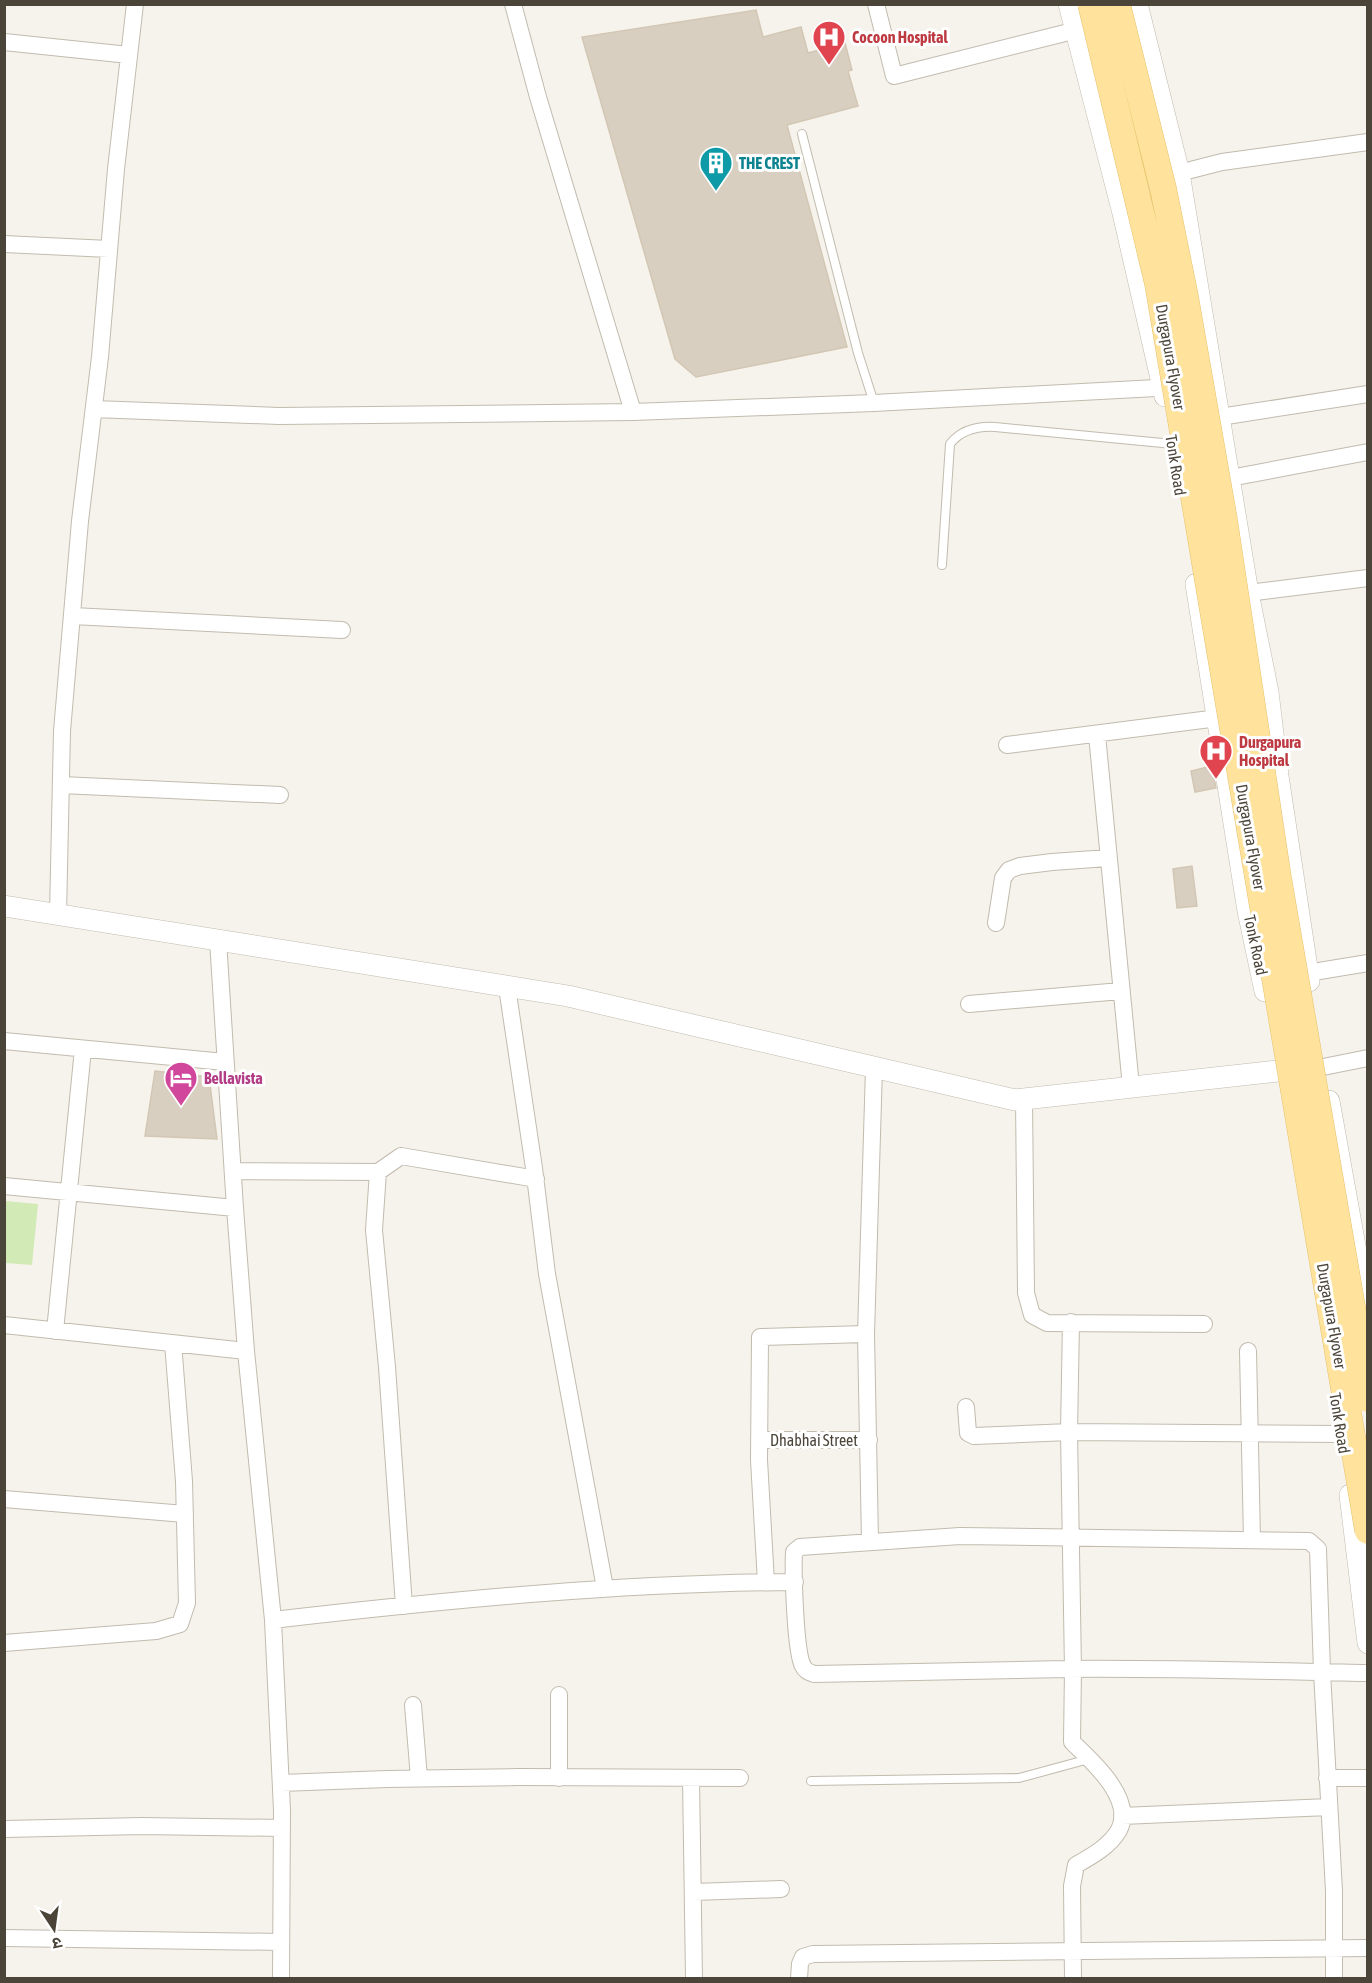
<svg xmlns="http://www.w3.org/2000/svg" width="1372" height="1983" viewBox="0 0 1372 1983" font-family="'Asap Condensed','Noto Sans Devanagari',sans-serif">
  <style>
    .green { fill: #d2eab5 }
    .building { fill: #d8cfc1; stroke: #d3c7b4; stroke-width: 1.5 }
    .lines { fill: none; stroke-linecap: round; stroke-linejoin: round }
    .service-casing { stroke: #c2bbae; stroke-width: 10 }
    .minor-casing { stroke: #c2bbae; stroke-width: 18 }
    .tertiary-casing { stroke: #c2bbae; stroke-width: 22 }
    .service { stroke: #fff; stroke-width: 8 }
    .minor { stroke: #fff; stroke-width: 16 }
    .tertiary { stroke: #fff; stroke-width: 21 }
    .primary-bridge-casing { stroke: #e6c16a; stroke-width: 27; stroke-linecap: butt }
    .primary-bridge { stroke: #ffe39c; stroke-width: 26 }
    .labels { text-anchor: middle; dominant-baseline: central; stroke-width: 6; stroke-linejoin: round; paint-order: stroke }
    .health-label { font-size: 16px; font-weight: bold; fill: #be3a42; stroke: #fff; text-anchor: start }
    .culture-label { font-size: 16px; font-weight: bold; fill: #0d838f; stroke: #fff; text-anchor: start }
    .street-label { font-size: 16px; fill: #4b4439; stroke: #fff }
    .hotel-label { font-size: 16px; font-weight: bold; fill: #b23c85; stroke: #fff; text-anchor: start }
  </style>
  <rect width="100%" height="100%" fill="#f6f3ec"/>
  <!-- green -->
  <path class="green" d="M5 1201 38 1204 32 1265 5 1263Z"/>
  <!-- building -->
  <path class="building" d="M756 10 763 37 801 27 808 53 845 43 852 70 848 71 858 106 787 125 847 347 696 377 675 359 582 37Z
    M1212 766 1216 788 1195 792 1191 771Z
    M1192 866 1197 906 1177 908 1173 869Z
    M155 1071 209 1077 217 1139 145 1136Z"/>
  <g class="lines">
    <!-- service casing -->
    <g class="service-casing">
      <path id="service" d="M802 134 858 353 874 403
        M942 565 950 444C961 430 977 426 995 427L1173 444
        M811 1781 1019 1778 1089 1759"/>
    </g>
    <!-- minor casing -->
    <g class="minor-casing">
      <path id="minor" d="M513 4 538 97 633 412
        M876 4 894 76 1077 30
        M4 42 129 55
        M1179 173 1222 162 1368 142
        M4 244 109 249
        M94 409 279 416 633 412 874 403 1175 387
        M1220 417 1368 394
        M1230 478 1368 452
        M1248 593 1368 578
        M73 616 342 630
        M1097 735 1131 1087
        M1007 745 1218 718
        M61 785 280 795
        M58 915 62 731 80 521 100 357 116 169 135 4
        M996 923 1003 878 1009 870 1020 866 1052 862 1108 858
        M218 940 235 1208 246 1351 273 1620 282 1810 281 1978
        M1307 973 1368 963
        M507 987 534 1168 547 1274 605 1588
        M969 1004 1121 991
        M4 1041 225 1062
        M1323 1067 1368 1058
        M1024 1099 1026 1293 1032 1315 1047 1323 1204 1324
        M233 1171 378 1172
        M4 1186 235 1208
        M1071 1322 1069 1432 1073 1669 1072 1742C1092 1761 1135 1799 1119 1830 1110 1846 1092 1856 1076 1865L1072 1886 1073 1978
        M4 1325 246 1351
        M55 1331 83 1049
        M1248 1351 1252 1540
        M966 1407 968 1433 974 1436 1069 1432 1342 1434
        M759 1440H869
        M4 1499 185 1514
        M870 1541 866 1334 874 1068
        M766 1582 759 1460 760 1337 866 1334
        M404 1606 387 1367 374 1230 378 1172 401 1156 536 1179
        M273 1620C447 1600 620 1583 795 1582
        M4 1643 156 1631 180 1624 187 1603 184 1481 173 1343
        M559 1695V1778
        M413 1705 419 1778
        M691 1778 694 1978
        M1327 1778H1368
        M281 1783 387 1779 519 1777 740 1778
        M1122 1816 1329 1807
        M4 1829 142 1826 282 1828
        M694 1892 781 1889
        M4 1938 281 1942
        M799 1978 800 1964 803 1957 813 1954 1368 1948
        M1334 1978V1891L1322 1672 1318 1549 1309 1541 960 1536 800 1547 794 1552C793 1571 795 1652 803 1666 805 1671 809 1672 814 1674 898 1672 982 1670 1066 1669 1166 1668 1267 1671 1368 1673"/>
    </g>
    <!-- tertiary casing -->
    <g class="tertiary-casing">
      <path id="tertiary" d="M1069 4 1123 213 1165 396
        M1137 4 1179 173 1248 593 1268 692 1278 776 1309 981
        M1196 584 1248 911 1265 991
        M4 906 568 996 1015 1100 1305 1068
        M1329 1101 1368 1318
        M1350 1495 1368 1643"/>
    </g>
    <!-- service -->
    <use href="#service" class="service"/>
    <!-- minor -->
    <use href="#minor" class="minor"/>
    <!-- tertiary -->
    <use href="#tertiary" class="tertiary"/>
    <!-- primary-bridge casing -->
    <g class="primary-bridge-casing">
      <path id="primary-bridge" d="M1091 4 1158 284 1368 1531
        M1117 4 1163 188 1185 296 1224 519 1278 877 1368 1399"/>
    </g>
    <!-- primary-bridge -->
    <use href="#primary-bridge" class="primary-bridge"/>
  </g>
  <!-- icons -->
  <defs>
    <g id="hospital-pin" transform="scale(1.725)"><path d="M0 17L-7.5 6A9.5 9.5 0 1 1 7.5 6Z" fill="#e0444e" stroke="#fff"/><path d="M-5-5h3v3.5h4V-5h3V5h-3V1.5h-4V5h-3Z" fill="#fff"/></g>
    <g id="building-pin" transform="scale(1.725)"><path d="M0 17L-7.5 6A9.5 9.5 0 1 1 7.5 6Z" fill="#0f9aa8" stroke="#fff"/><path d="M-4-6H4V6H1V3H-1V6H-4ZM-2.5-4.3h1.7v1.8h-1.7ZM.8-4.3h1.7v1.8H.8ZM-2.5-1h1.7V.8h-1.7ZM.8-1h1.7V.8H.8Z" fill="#fff"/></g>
    <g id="hotel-pin" transform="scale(1.725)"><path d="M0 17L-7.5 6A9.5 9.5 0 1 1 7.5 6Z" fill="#d1479c" stroke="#fff"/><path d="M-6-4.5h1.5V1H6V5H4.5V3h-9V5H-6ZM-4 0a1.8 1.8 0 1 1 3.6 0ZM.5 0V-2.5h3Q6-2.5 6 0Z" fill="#fff"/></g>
  </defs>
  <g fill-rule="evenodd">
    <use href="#hospital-pin" x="829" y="37"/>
    <use href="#building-pin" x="716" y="163"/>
    <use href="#hospital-pin" x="1216" y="751"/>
    <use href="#hotel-pin" x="181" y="1078"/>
  </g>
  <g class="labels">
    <!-- health labels -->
    <g class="health-label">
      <text x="852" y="37">Cocoon Hospital</text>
      <text x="1239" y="742">Durgapura<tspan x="1239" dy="18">Hospital</tspan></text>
    </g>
    <!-- culture labels -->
    <g class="culture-label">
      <text x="739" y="163">THE CREST</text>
    </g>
    <!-- street labels -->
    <g class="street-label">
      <text transform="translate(1171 357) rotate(80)">Durgapura Flyover</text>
      <text transform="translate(1176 465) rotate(81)">Tonk Road</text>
      <text transform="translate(1251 837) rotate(80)">Durgapura Flyover</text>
      <text transform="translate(1256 945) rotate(78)">Tonk Road</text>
      <text transform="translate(1332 1316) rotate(80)">Durgapura Flyover</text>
      <text transform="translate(1340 1423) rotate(81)">Tonk Road</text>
      <text x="814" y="1440">Dhabhai Street</text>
    </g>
    <!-- hotel labels -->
    <g class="hotel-label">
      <text x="204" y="1078">Bellavista</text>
    </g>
  </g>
  <!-- border -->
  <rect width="1372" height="1983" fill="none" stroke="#4b4439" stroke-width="12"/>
  <!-- north arrow -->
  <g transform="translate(54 1929) rotate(167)" stroke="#ffffff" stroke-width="4.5" paint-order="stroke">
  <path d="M0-4.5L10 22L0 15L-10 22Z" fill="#4b4439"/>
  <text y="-9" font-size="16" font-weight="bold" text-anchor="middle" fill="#4b4439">उ</text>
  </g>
</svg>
